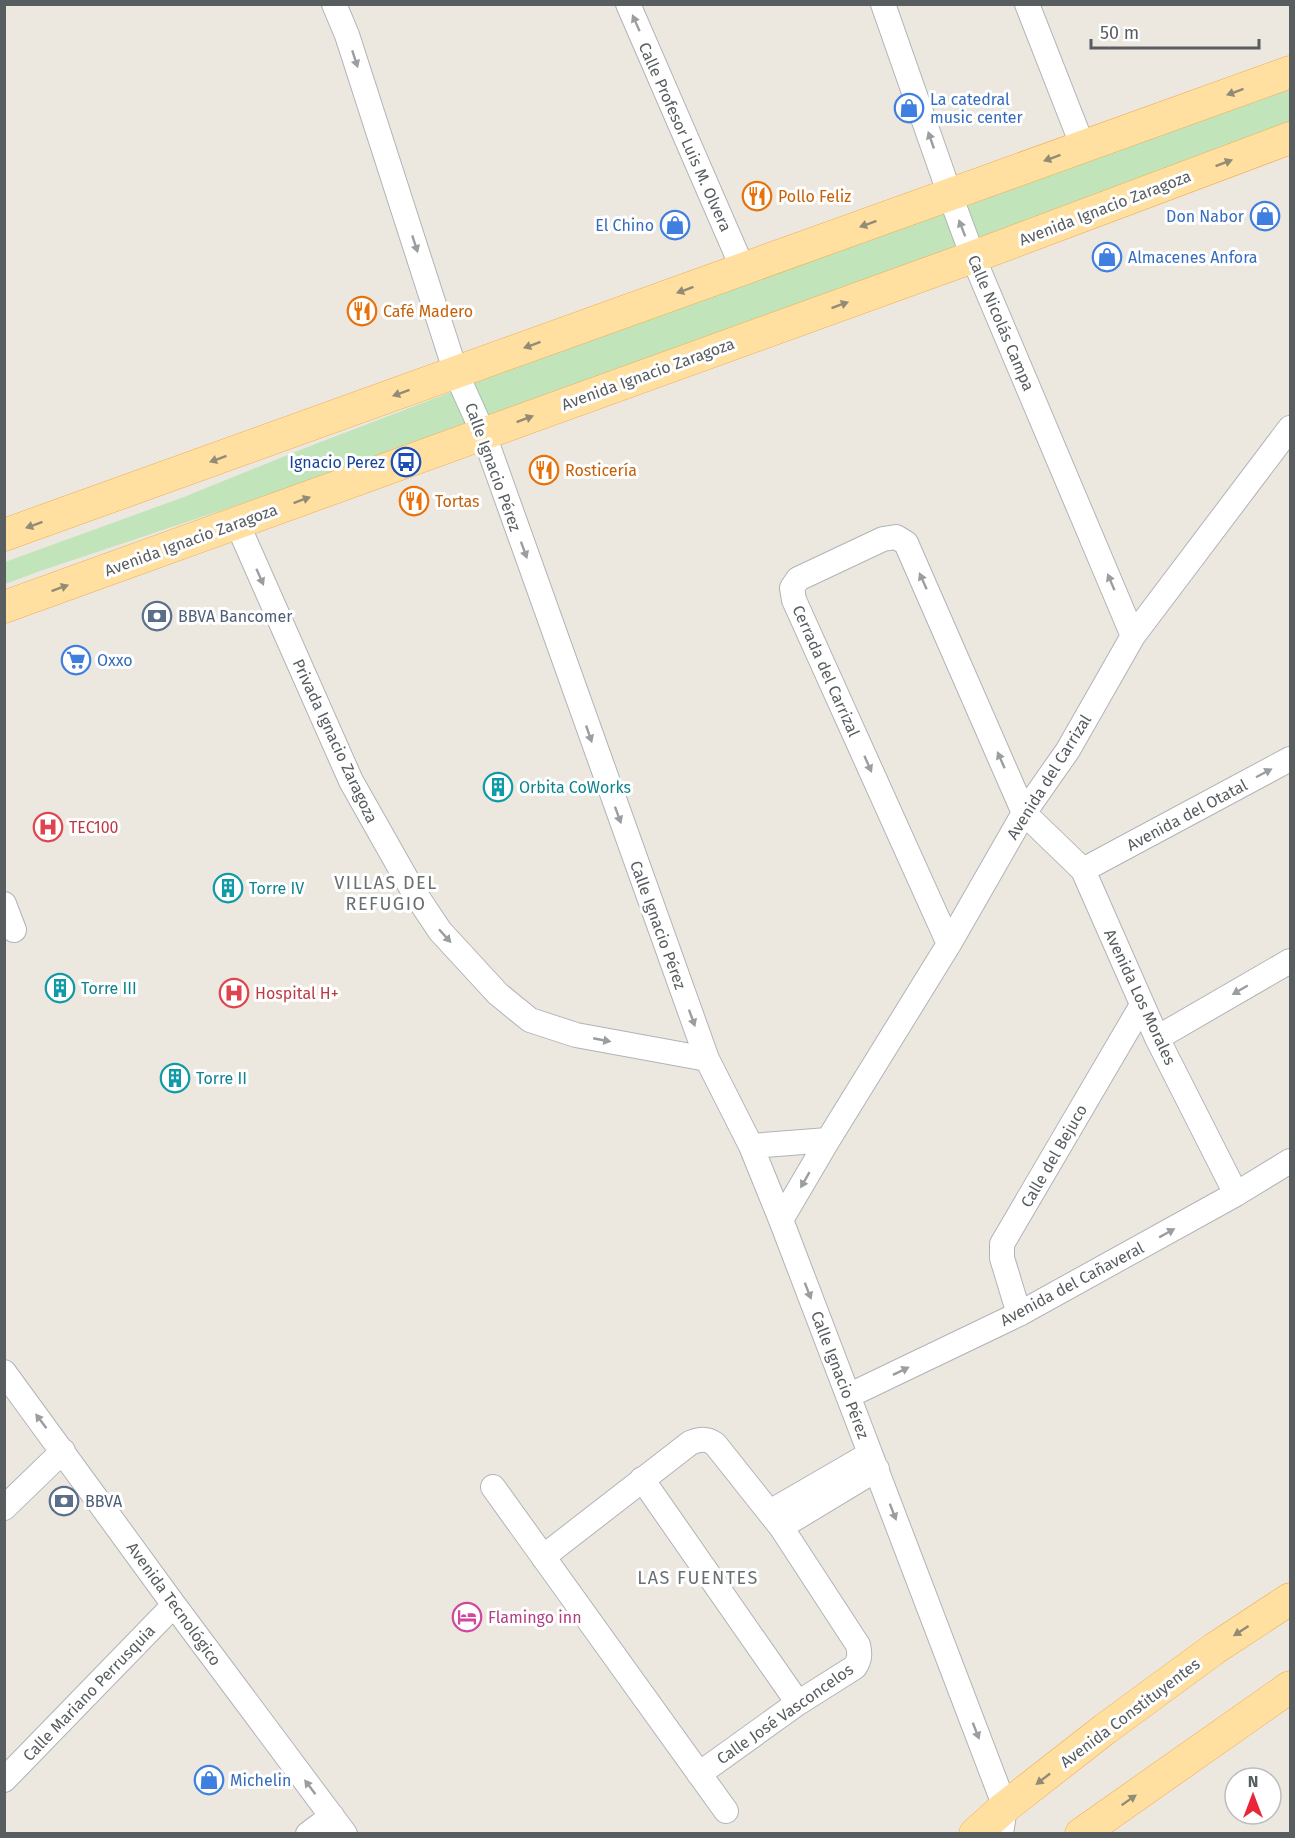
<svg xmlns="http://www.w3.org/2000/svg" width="1295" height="1838" viewBox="0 0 1295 1838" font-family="'Fira Sans',sans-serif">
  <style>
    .green { fill: #c1e4ba }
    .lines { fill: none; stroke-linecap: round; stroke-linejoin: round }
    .minor-casing { stroke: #b0b4b7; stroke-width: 26 }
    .major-casing { stroke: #f1ab52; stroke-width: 33 }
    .minor { stroke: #fff; stroke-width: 24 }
    .major { stroke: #ffe0a0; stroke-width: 32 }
    .oneway { fill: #9b9ea0 }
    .oneway2 { fill: #928b76 }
    .labels { text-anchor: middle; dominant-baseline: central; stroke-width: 6; stroke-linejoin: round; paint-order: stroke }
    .shop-label { font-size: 16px; fill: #366cbe; stroke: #fff; text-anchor: start }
    .street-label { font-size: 16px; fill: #585d60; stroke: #fff }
    .food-label { font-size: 16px; fill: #c56008; stroke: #fff; text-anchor: start }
    .transit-label { font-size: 16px; fill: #164399; stroke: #fff; text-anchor: end }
    .service-label { font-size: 16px; fill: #4e5e75; stroke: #fff; text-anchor: start }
    .culture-label { font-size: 16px; fill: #0d838f; stroke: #fff; text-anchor: start }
    .health-label { font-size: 16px; fill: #be3a42; stroke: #fff; text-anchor: start }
    .hotel-label { font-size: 16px; fill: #b23c85; stroke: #fff; text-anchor: start }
    .neighbourhood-label { font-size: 18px; letter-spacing: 1.5px; fill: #696f72; stroke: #fff }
  </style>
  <rect width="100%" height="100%" fill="#ece7df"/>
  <!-- green -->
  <path class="green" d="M1290 89V126L453 433 40 571 5 584V562L184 497 305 448 626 325Z"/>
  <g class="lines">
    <!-- minor casing -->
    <g class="minor-casing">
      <path id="minor" d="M334 4 347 35 456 373 484 435 707 1059 751 1146 781 1220 1005 1807 1001 1834
        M628 4 743 269
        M883 4 950 195 973 257 1133 636
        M1027 4 1083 147
        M237 523 351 781 412 889 440 931 498 994 530 1020 576 1035 707 1059
        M1083 870 1290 759
        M4 904 14 930
        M949 944 794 600 792 588 798 579 883 539 896 537 906 543 1024 813 1083 870 1157 1038 1236 1194
        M1157 1038 1290 961
        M751 1146 828 1140
        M781 1220 828 1140 949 944 1024 813 1068 750 1133 636 1290 428
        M1019 1314 1002 1258V1244L1142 1005
        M4 1372 174 1605 345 1834
        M848 1396 1019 1314 1236 1194 1290 1161
        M642 1479 798 1703
        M493 1487 726 1811
        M4 1508 63 1451
        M770 1512 870 1454
        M781 1527 877 1469
        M543 1557 690 1443C700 1439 706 1438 715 1444L781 1527 858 1645C860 1654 860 1659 855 1667L798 1703 699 1774
        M4 1780 174 1605
        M308 1834 332 1816"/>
    </g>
    <!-- major casing -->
    <g class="major-casing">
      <path id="major" d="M4 535 1290 72
        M4 607 973 257 1290 138
        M975 1834 1005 1807 1105 1729 1214 1649 1290 1599
        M1081 1834 1290 1687"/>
    </g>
    <!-- minor -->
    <use href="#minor" class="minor"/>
    <!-- major -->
    <use href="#major" class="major"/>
  </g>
  <!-- one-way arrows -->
  <defs><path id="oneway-solid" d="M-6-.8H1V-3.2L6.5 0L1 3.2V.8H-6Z" transform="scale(1.5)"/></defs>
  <g class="oneway">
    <use href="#oneway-solid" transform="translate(636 23) rotate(-114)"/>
    <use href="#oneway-solid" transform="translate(355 59) rotate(72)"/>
    <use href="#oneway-solid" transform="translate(931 140) rotate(-109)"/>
    <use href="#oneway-solid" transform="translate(962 228) rotate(-111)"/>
    <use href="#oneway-solid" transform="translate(415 244) rotate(72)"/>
    <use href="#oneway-solid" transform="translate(524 550) rotate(70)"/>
    <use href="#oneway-solid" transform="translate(260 577) rotate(66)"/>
    <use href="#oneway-solid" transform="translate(923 581) rotate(-114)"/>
    <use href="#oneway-solid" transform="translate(1111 582) rotate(-113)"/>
    <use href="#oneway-solid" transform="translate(589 734) rotate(71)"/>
    <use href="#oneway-solid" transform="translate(1001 760) rotate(-114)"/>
    <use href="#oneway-solid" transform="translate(868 764) rotate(66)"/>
    <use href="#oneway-solid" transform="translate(1264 773) rotate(-28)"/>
    <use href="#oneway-solid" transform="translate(618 815) rotate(70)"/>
    <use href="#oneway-solid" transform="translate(445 936) rotate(48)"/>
    <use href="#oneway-solid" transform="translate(1240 990) rotate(150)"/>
    <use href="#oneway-solid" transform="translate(692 1018) rotate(70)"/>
    <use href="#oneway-solid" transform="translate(602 1040) rotate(11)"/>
    <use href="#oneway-solid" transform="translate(805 1180) rotate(120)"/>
    <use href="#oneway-solid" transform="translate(1167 1233) rotate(-29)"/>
    <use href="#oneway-solid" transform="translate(808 1291) rotate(69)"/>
    <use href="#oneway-solid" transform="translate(901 1371) rotate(-26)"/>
    <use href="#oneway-solid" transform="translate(41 1421) rotate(-127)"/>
    <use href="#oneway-solid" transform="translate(893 1512) rotate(69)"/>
    <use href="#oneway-solid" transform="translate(976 1731) rotate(69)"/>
    <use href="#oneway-solid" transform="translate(310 1787) rotate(-127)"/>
  </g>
  <g class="oneway2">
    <use href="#oneway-solid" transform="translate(1235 92) rotate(160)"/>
    <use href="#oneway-solid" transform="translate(1052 158) rotate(160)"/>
    <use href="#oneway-solid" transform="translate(1224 163) rotate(-21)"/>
    <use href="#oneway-solid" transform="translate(868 224) rotate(160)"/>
    <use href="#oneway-solid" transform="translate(685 290) rotate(160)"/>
    <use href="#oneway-solid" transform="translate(840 305) rotate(-20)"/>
    <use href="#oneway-solid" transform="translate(532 345) rotate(160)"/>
    <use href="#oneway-solid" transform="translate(401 393) rotate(160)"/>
    <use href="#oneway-solid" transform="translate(525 419) rotate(-21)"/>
    <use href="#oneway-solid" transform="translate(218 459) rotate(160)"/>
    <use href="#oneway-solid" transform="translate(302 500) rotate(-20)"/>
    <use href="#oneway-solid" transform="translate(34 525) rotate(160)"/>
    <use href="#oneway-solid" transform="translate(60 588) rotate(-20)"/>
    <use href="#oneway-solid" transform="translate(1241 1631) rotate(147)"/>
    <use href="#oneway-solid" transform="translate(1043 1779) rotate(142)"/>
    <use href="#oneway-solid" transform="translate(1129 1800) rotate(-35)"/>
  </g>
  <!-- icons -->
  <defs>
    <g id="shop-ring" transform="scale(1.5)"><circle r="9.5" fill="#fff" stroke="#3f7fe0" stroke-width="1.5"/><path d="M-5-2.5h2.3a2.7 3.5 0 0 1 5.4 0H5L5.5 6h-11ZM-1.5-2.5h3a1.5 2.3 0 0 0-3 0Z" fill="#3f7fe0"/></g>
    <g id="restaurant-ring" transform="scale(1.5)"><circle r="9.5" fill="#fff" stroke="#e8710a" stroke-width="1.5"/><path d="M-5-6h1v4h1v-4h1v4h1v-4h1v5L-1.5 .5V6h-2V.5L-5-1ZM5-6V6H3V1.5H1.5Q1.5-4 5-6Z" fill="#e8710a"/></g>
    <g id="bus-ring" transform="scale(1.5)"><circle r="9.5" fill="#fff" stroke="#1a4fb4" stroke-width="1.5"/><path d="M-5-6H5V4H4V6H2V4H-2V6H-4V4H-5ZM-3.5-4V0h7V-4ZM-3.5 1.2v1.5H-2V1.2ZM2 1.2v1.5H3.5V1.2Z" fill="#1a4fb4"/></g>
    <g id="bank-ring" transform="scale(1.5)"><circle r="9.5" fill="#fff" stroke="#5c6f8a" stroke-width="1.5"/><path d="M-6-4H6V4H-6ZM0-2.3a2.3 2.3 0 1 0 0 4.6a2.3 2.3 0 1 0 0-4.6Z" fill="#5c6f8a"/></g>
    <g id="supermarket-ring" transform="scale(1.5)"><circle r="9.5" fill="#fff" stroke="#3f7fe0" stroke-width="1.5"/><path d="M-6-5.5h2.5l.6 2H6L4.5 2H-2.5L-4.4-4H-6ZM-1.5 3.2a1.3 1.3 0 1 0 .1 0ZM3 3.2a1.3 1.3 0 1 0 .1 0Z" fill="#3f7fe0"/></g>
    <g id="building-ring" transform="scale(1.5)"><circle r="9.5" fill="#fff" stroke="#0f9aa8" stroke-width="1.5"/><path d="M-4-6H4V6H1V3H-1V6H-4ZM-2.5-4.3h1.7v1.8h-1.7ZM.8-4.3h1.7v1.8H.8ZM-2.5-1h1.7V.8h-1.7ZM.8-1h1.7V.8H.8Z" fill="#0f9aa8"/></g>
    <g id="hospital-ring" transform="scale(1.5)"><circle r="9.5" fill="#fff" stroke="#e0444e" stroke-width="1.5"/><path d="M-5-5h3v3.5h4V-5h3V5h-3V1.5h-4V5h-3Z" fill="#e0444e"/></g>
    <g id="hotel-ring" transform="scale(1.5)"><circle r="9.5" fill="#fff" stroke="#d1479c" stroke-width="1.5"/><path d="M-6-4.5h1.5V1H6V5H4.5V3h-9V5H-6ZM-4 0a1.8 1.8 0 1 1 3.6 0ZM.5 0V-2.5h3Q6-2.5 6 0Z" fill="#d1479c"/></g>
  </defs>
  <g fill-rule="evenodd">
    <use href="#shop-ring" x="909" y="108"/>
    <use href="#restaurant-ring" x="757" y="196"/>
    <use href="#shop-ring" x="1265" y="216"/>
    <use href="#shop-ring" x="675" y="225"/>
    <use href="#shop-ring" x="1107" y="257"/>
    <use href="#restaurant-ring" x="362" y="311"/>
    <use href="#bus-ring" x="406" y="462"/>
    <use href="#restaurant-ring" x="544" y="470"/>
    <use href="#restaurant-ring" x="414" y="501"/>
    <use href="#bank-ring" x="157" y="616"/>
    <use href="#supermarket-ring" x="76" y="660"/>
    <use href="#building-ring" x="498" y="787"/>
    <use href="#hospital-ring" x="48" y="827"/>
    <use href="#building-ring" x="228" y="888"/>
    <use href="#building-ring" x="60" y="988"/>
    <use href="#hospital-ring" x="234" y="993"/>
    <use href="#building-ring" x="175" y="1078"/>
    <use href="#bank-ring" x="64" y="1501"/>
    <use href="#hotel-ring" x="467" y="1617"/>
    <use href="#shop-ring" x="209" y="1780"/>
  </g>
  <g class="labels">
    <!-- shop labels -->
    <g class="shop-label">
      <text x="930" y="99">La catedral<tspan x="930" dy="18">music center</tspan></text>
      <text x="1244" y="216" text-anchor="end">Don Nabor</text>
      <text x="654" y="225" text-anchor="end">El Chino</text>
      <text x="1128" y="257">Almacenes Anfora</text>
      <text x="97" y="660">Oxxo</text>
      <text x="230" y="1780">Michelin</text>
    </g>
    <!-- street labels -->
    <g class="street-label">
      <text transform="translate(685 137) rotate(66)">Calle Profesor Luis M. Olvera</text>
      <text transform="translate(1105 208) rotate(-21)">Avenida Ignacio Zaragoza</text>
      <text transform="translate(1001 323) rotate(67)">Calle Nicolás Campa</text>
      <text transform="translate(648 374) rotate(-20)">Avenida Ignacio Zaragoza</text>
      <text transform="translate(493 467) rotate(70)">Calle Ignacio Pérez</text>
      <text transform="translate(191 540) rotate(-20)">Avenida Ignacio Zaragoza</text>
      <text transform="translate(826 671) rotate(66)">Cerrada del Carrizal</text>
      <text transform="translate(335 741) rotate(65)">Privada Ignacio Zaragoza</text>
      <text transform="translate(1049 777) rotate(-58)">Avenida del Carrizal</text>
      <text transform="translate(1187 815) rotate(-28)">Avenida del Otatal</text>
      <text transform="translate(658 925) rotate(70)">Calle Ignacio Pérez</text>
      <text transform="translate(1140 997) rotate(65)">Avenida Los Morales</text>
      <text transform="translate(1054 1156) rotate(-60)">Calle del Bejuco</text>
      <text transform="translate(1072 1284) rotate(-28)">Avenida del Cañaveral</text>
      <text transform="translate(840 1375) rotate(69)">Calle Ignacio Pérez</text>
      <text transform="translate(174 1604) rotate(54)">Avenida Tecnológico</text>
      <text transform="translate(89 1693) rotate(-46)">Calle Mariano Perrusquia</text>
      <text transform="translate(1130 1713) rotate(-37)">Avenida Constituyentes</text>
      <text transform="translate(785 1714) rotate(-35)">Calle José Vasconcelos</text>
    </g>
    <!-- food labels -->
    <g class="food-label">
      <text x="778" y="196">Pollo Feliz</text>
      <text x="383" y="311">Café Madero</text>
      <text x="565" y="470">Rosticería</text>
      <text x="435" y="501">Tortas</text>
    </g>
    <!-- transit labels -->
    <g class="transit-label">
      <text x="385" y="462">Ignacio Perez</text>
    </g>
    <!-- service labels -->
    <g class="service-label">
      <text x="178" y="616">BBVA Bancomer</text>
      <text x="85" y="1501">BBVA</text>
    </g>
    <!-- culture labels -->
    <g class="culture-label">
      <text x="519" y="787">Orbita CoWorks</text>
      <text x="249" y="888">Torre IV</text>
      <text x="81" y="988">Torre III</text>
      <text x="196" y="1078">Torre II</text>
    </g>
    <!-- health labels -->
    <g class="health-label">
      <text x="69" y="827">TEC100</text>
      <text x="255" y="993">Hospital H+</text>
    </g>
    <!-- hotel labels -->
    <g class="hotel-label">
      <text x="488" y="1617">Flamingo inn</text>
    </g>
    <!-- neighbourhood labels -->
    <g class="neighbourhood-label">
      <text x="386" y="883">VILLAS DEL<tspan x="386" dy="21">REFUGIO</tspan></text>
      <text x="698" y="1578">LAS FUENTES</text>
    </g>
  </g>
  <!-- border -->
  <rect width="1295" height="1838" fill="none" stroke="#585d60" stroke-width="12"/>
  <!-- north arrow -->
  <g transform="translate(1253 1796)"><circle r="28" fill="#ffffff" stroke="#bcbebf" stroke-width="1.5"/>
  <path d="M0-4.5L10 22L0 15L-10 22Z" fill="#e92738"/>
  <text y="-9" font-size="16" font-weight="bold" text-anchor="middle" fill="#585d60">N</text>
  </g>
  <!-- scale -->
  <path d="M1091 39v9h168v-9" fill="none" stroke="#585d60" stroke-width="3"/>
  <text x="1100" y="39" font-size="18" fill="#585d60" stroke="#ffffff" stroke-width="4.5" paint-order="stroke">50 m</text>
</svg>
